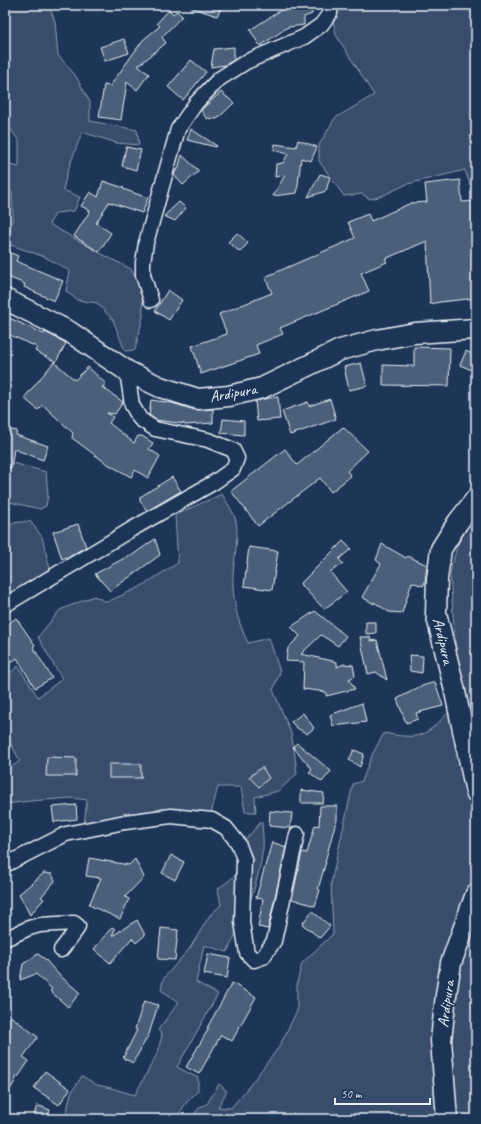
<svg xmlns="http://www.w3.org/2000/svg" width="481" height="1124" viewBox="0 0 481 1124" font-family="Caveat,sans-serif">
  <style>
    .green { fill: #374d6c; stroke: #909fb2 }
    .building { fill: #495e7a; stroke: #e8f1f8 }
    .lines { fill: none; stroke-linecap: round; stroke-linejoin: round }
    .street-casing { stroke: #e8f1f8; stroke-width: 17 }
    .secondary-casing { stroke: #e8f1f8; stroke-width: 23 }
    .street { stroke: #1d3557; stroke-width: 14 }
    .secondary { stroke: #1d3557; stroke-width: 20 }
    .labels { text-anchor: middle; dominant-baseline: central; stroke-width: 3; stroke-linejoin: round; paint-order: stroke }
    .street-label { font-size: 16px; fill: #e8f1f8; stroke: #1d3557 }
  </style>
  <rect width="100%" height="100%" fill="#1d3557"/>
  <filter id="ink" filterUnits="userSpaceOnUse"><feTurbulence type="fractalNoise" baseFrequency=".025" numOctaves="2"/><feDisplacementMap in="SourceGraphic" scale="8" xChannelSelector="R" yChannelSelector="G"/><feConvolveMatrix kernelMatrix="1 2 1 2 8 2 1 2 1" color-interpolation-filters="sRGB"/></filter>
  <g filter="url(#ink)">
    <!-- green -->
    <path class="green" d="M5 5H49L55 22 58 55 75 75 90 102V121L137 130 139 145 117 143 82 132 67 173 63 190 80 197 74 211 56 213 49 224 102 254 131 269 142 290 143 316 135 350 125 351 113 320 97 303 77 300 66 291 70 271 45 257 8 244 13 215 12 192 5 187V164L19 167V141L5 121Z
      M330 5H476V186L470 185 465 170 407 184 382 196 370 199 362 194 344 196 319 161V145L335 118 374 95 336 35Z
      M5 461 46 472 48 495 46 506 40 509 5 501Z
      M222 494C226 501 235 514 236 522 239 536 234 559 233 574 232 598 237 621 248 643L269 638 280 672 273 690 291 733 295 756 297 774 278 791 255 797 256 812H245L241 787H218L209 821 84 825 87 800 71 798 30 801 5 804V771L20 761 5 733V688L6 687 5 684V678L18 666 38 697 62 679 38 637 60 610 94 596 107 602 140 587 178 563 175 515Z
      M476 513V1119H190L200 1107 207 1104 219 1084 227 1091 218 1107 231 1108 250 1085 279 1047 297 1011V983L302 963 333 934 331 883 353 784 362 781 372 755 384 733C395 735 408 738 420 735 429 733 443 718 450 711L456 652 450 574 457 546 472 516Z
      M30 521 42 537 50 569 41 579 5 599V532L13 523Z
      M262 821C262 830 264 840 263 849 258 887 244 919 227 952L204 945 196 982 218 994 177 1067 198 1078V1091L186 1103 176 1119H65L71 1093 82 1076 97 1085 111 1088 135 1095 158 1052 162 1034 158 1030 179 1002 161 990 163 979 190 948 210 915 221 905 218 889 255 860 243 842Z"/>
    <!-- building -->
    <path class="building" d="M190 5H223L217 16 190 7Z
      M281 5H312V14L304 17V25L288 27 260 46 250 30 281 10Z
      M169 10 173 14 177 11 182 16 162 37 166 43 138 66 149 74 137 90 127 82 121 120 99 117 104 85 110 86 143 40 160 26 157 23Z
      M124 39 129 53 105 61 100 47Z
      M234 47V60L225 65 211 67 214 49Z
      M191 60 206 72 183 100 168 87Z
      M221 92 234 103 217 119 206 118 201 110Z
      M191 129 217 146 216 147 187 140Z
      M298 140 317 147 311 161 301 158 297 193 273 196 285 175 275 177 276 164 283 163 288 154 274 150 275 144 296 147Z
      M126 147 141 150 136 170 122 166Z
      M182 155 199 171 183 185 174 175 175 172 178 169Z
      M320 174 330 177 326 191 308 197Z
      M460 180 462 202 476 201V298L440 302 430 304 427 241 385 259 387 262 361 273 369 291 280 328 283 334 256 345 259 354 201 374 192 346 227 334 219 314 272 293 265 277 355 238 348 222 368 214 371 221 411 203 427 202 425 184Z
      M103 181 124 188 123 189 148 198 142 213 109 202 96 223 111 233 99 252 74 236 90 211 81 206 90 192 98 197Z
      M179 202 186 208 175 221 164 216Z
      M237 233 248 243 240 252 228 242Z
      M5 250 18 256 16 261 63 281 54 301 24 287 25 284 8 277 5 284Z
      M168 290 182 300 169 320 155 311Z
      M5 316 44 334 45 332 66 343 56 362 35 351 37 347 5 333Z
      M414 347 450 348 449 386 383 385V365L414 366Z
      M466 351 476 356V372L460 365Z
      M54 362 75 380 88 367 106 384 102 387 123 402 115 414 107 413 113 417 109 423 134 443 138 436H142L153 443 149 449 160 456 148 478 135 470 131 477 106 463 72 438 73 433 43 405 38 410 24 398Z
      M361 363 367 386 349 390 344 367Z
      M278 397 280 419 257 421 255 401 269 398Z
      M330 399 336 419 290 435 282 411 308 402 309 406Z
      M151 400 172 403 195 410 213 409V423L185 425V424L156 420 149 415Z
      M223 419 244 421V435L221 433Z
      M343 427 368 451 347 471 351 476 331 492 320 478 258 526 231 491 285 449 297 465Z
      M5 429 17 431 16 435 48 446 43 460 14 449 11 468 5 467Z
      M172 477 181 491 147 511 140 501V497Z
      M78 524 86 547 71 555 62 559 53 532Z
      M155 539 160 555 110 591 95 574 130 555 131 556Z
      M343 541 351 549 339 559 343 564 330 572 347 592 324 609 300 584Z
      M382 544 406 558 408 556 427 565 425 582 423 586 412 582 402 613 389 612 374 602V604L362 597 381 564 376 560Z
      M249 547 278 551 272 590 244 586Z
      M315 611 346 636 338 646 321 635 301 654 337 662V667L344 664 353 665 355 676 349 679 355 689 326 696V692L303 689 304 662 286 661 288 648 300 636 291 627Z
      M16 618 35 645 33 647 52 678 35 688 17 658 5 667V626Z
      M366 622H376V633L366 634Z
      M360 637H370L371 641 377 640 387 680 376 672 368 674Z
      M409 655 423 656 422 673 410 671Z
      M435 682 443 706 416 713 418 719 406 723 397 699 419 687Z
      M362 703 366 722 333 726 330 715Z
      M303 713 314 728 307 734 297 728 291 722Z
      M297 743 331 771 322 782 309 772 312 769 293 747Z
      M354 750 364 754 360 767 349 760Z
      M47 757 76 758V776H46Z
      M109 764H141V778H109Z
      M262 767 269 778 259 787 249 777Z
      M301 790 324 793 323 803H301Z
      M76 805 77 819 54 822 52 807Z
      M320 806H337V821H336L325 862H326L318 889 320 890 315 906 292 899 302 852 307 853 315 825 319 826Z
      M270 811 292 813 290 828 269 826Z
      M272 842 286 847 268 929 258 927 263 899 256 898Z
      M171 855 184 862 175 880 162 873Z
      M89 858 129 865 135 859 144 877 125 897 129 899 120 919 89 905 101 878 86 876Z
      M44 873 52 874 55 881 41 897 44 899 30 915 19 894Z
      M312 911 330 926 320 938 302 924Z
      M137 920 145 935 136 943 132 938 110 963 94 949 112 927 115 929 112 936Z
      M161 928 178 930 175 960 158 959Z
      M38 954 45 959 57 973 80 993 68 1007 50 991 52 989 36 974 20 980 23 964Z
      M208 954 230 958 227 978 204 974Z
      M232 983 256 997 232 1041 221 1035 199 1074 186 1067 209 1028H207Z
      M144 1001 158 1005 149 1034 133 1063 123 1058 137 1030 135 1029Z
      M5 1012 38 1037 23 1057 29 1061 18 1077 17 1076 14 1083 5 1098Z
      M45 1071 70 1089 59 1105 34 1088Z
      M37 1105 50 1110 47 1119H33Z"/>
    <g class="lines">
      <!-- street casing -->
      <g class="street-casing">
        <path id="street" d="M151 300 143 275V262L146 243 178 129 196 103 219 79 246 62 304 37 321 25 330 13 331 5
          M5 605 132 529 213 483 233 469 237 458 233 450 208 440 155 429 140 419 132 405 127 371
          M5 865 66 834 125 822 171 816 212 820 226 828 238 843 244 859 242 922 247 953 254 960 263 957 274 941 297 834
          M5 939 29 928 40 925 74 923 78 926 77 929 61 950"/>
      </g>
      <!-- secondary casing -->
      <g class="secondary-casing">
        <path id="secondary" d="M5 299 70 332 127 371 160 387 198 399 229 396 262 388 340 350 377 340 415 333 476 329
          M476 499 458 522 441 549 437 579 436 613 454 687 476 792
          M447 1119 441 1040 446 995 451 963 476 894"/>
      </g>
      <!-- street -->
      <use href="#street" class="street"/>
      <!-- secondary -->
      <use href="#secondary" class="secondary"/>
    </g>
  </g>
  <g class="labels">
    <!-- street labels -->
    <g class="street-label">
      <text transform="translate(233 393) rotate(-10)">Ardipura</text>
      <text transform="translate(443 641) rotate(77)">Ardipura</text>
      <text transform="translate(446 1004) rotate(-82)">Ardipura</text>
    </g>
  </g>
  <!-- margin -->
  <rect width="481" height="1124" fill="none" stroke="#1d3557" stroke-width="20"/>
  <rect x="10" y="10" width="461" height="1104" fill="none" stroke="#e8f1f8" stroke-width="1.5" filter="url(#ink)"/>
  <!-- scale -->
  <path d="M335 1098v6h95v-6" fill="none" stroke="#e8f1f8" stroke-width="2"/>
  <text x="341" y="1098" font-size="12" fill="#e8f1f8" stroke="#1d3557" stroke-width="3" paint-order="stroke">50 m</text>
</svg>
